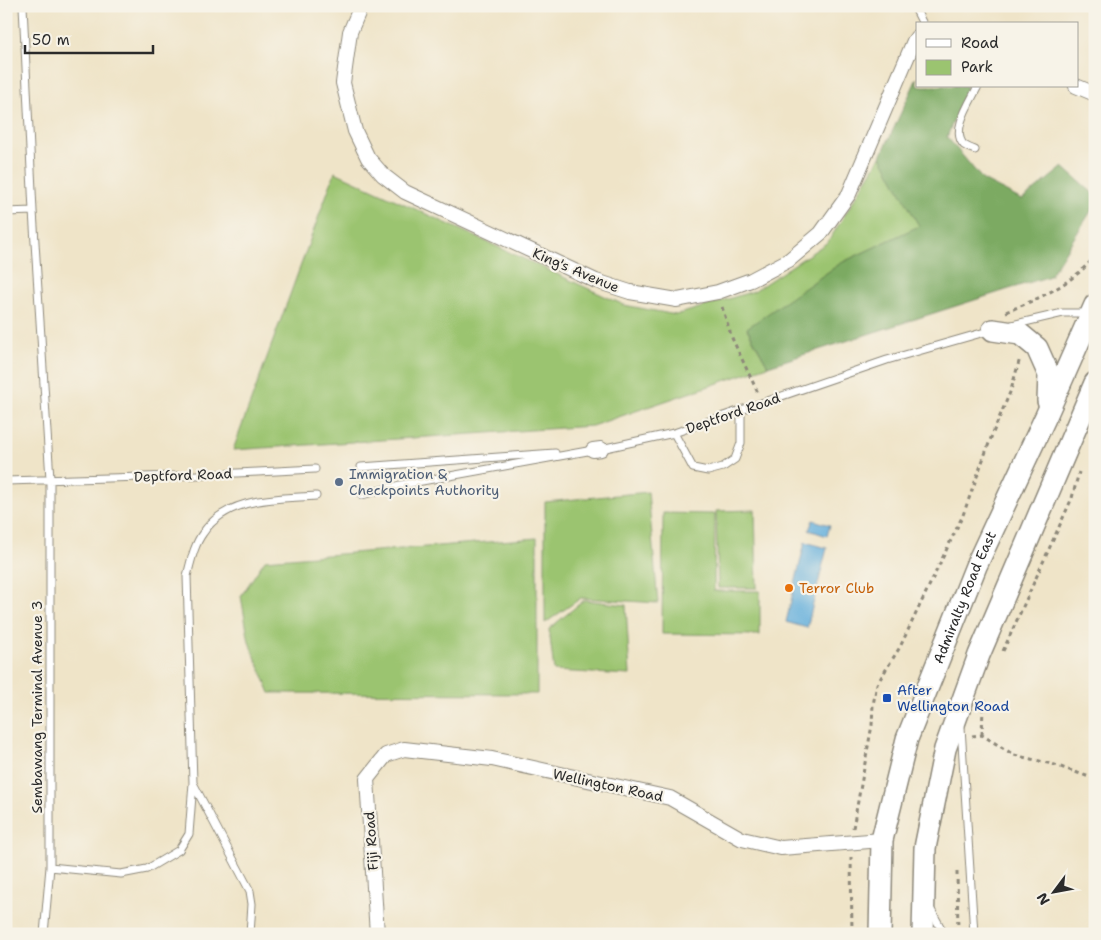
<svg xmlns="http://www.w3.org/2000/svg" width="1101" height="940" viewBox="0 0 1101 940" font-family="'Shantell Sans',sans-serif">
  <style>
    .green { fill: #9bc470; stroke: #63784e }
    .forest { fill: #7caa62; stroke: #546a46 }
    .water { fill: #64afdc; stroke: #486d84 }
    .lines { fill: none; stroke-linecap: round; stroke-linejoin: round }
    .lane-casing { stroke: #8d887a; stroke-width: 9 }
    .street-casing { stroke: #8d887a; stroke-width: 16 }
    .primary-casing { stroke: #8d887a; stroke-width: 24 }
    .path { stroke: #8d887a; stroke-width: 3; stroke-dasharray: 4 4; stroke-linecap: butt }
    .lane { stroke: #fff; stroke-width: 7 }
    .street { stroke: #fff; stroke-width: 14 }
    .primary { stroke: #fff; stroke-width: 21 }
    .service-dot { fill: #5c6f8a; stroke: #f7f3e8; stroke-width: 2 }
    .food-dot { fill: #e8710a; stroke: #f7f3e8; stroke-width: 2 }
    .transit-dot { fill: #1a4fb4; stroke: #f7f3e8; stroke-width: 2 }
    .labels { text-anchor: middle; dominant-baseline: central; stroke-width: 4.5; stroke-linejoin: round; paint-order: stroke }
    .street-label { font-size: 14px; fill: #2b2b2b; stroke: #f7f3e8 }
    .service-label { font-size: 14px; fill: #4e5e75; stroke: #f7f3e8; text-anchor: start }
    .food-label { font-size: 14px; fill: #c56008; stroke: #f7f3e8; text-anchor: start }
    .transit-label { font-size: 14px; fill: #164399; stroke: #f7f3e8; text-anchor: start }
  </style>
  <rect width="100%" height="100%" fill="#f7f3e8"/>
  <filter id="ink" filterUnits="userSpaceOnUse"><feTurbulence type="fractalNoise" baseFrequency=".02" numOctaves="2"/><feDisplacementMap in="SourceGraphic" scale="10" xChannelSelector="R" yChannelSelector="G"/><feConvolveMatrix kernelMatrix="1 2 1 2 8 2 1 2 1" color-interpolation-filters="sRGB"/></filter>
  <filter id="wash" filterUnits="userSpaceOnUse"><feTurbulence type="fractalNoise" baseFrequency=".0096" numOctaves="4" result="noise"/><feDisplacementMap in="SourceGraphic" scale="20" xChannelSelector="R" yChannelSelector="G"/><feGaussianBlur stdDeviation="1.12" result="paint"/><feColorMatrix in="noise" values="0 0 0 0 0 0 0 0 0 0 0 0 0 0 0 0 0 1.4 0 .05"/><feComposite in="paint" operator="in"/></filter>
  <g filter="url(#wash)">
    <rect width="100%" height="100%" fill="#efe4c8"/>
    <!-- green -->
    <path class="green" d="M881 156 920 226 841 263 747 329 768 366 592 426 233 450 335 172 624 305 676 315 754 291 828 242Z
      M648 492 658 603 581 598 545 623V502Z
      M755 510 757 588H718L716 511Z
      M663 513 715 514 714 591H760V635L662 634Z
      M537 538V694L270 693 249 642 241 596 265 560Z
      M584 600 626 605 630 675 554 671 549 629Z"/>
    <!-- forest -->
    <path class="forest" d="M917 78V86H967L947 137 983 180 1022 200 1063 167 1095 195V205L1050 276 768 366 747 328 841 263 919 226 881 156Z"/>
    <!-- water -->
    <path class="water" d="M813 520 830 525 827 536 809 530Z
      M805 542 827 548 807 628 786 622Z"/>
  </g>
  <g filter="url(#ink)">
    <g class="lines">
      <!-- lane casing -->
      <g class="lane-casing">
        <path id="lane" d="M23 6 33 211 50 479V867L44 934
          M914 6 923 24
          M975 150C972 149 967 147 964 145 950 131 971 101 978 86
          M6 212 33 211
          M1012 325 1063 313H1087
          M674 433 693 468 708 471 723 467 735 459 741 443V411
          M601 449 674 433 887 360 992 330
          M361 467 555 453
          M6 481 177 476 315 469
          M362 495 400 485 593 450
          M961 727 974 934
          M193 783 250 891 252 904 250 934
          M50 867 121 874 147 869 179 850 189 834 193 783 187 576C191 561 194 545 203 533 228 496 277 499 316 496
          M930 908 944 934"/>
      </g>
      <!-- street casing -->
      <g class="street-casing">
        <path id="street" d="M361 6 350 32 343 83 355 131 368 158 383 175 405 192 596 281 630 292 677 300 718 292 751 280 789 260 821 233 849 194 914 41 917 37
          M1076 86 1095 94
          M593 450 601 449
          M377 934 367 779 386 755 404 749 492 759 670 798 742 839 781 848 882 840"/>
      </g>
      <!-- primary casing -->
      <g class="primary-casing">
        <g id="primary">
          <path d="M993 330 1020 334 1037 348 1049 375 1048 401"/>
          <path id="s1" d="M880 934 882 840 907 739 976 566 1046 416 1095 305"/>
          <path d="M923 934 925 848 945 749 979 655 1095 383"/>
        </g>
      </g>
      <!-- path -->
      <path class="path" d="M722 307 732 338 758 393
        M1006 312C1038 299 1073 284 1095 256
        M1003 651 1072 498 1079 472
        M982 735 983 707 986 696
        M972 736 982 735 1014 755 1052 764 1095 779
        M853 828 872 725 873 705 877 684 900 647 963 515 992 435 1011 390 1020 358
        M851 857 852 934
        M957 872 958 934"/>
      <!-- lane -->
      <use href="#lane" class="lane"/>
      <!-- street -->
      <use href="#street" class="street"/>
      <!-- primary -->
      <use href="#primary" class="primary"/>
    </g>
  </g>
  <!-- markers -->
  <circle class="service-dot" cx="339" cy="482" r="5"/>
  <circle class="food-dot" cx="789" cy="588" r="5"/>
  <rect class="transit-dot" x="882" y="693" width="10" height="10" rx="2.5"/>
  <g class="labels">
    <!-- street labels -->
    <g class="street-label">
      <text transform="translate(576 270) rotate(23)">King's Avenue</text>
      <text transform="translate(733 413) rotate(-19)">Deptford Road</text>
      <text transform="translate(183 475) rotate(-2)">Deptford Road</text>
      <text stroke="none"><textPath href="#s1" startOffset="351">Admiralty Road East</textPath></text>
      <text transform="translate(37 707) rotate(-90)">Sembawang Terminal Avenue 3</text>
      <text transform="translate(608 785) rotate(12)">Wellington Road</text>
      <text transform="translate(371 841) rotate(-94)">Fiji Road</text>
    </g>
    <!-- service labels -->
    <g class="service-label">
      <text x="349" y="474">Immigration &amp;<tspan x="349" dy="16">Checkpoints Authority</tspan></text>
    </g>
    <!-- food labels -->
    <g class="food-label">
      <text x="799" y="588">Terror Club</text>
    </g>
    <!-- transit labels -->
    <g class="transit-label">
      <text x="897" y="690">After<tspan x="897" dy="16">Wellington Road</tspan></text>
    </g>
  </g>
  <!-- margin -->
  <rect width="1101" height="940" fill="none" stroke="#f7f3e8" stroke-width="25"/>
  <!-- legend -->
  <rect x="916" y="22" width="162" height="65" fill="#f7f3e8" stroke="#a5a39c"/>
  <rect x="926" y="39" width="25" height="8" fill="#ffffff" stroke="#a5a39c"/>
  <text x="961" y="48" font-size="15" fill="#2b2b2b">Road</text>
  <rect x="926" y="60" width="25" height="15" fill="#9bc470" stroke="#a5a39c"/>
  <text x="961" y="72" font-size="15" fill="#2b2b2b">Park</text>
  <!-- north arrow -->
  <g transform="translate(1054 892) rotate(238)" stroke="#f7f3e8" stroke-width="4" paint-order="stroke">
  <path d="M0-4L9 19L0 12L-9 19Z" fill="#2b2b2b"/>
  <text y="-8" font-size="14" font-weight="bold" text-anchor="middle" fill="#2b2b2b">N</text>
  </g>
  <!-- scale -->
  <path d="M25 45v8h128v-8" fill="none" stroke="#2b2b2b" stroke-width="2.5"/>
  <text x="32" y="45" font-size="15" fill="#2b2b2b" stroke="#f7f3e8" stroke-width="4" paint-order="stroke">50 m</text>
</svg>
